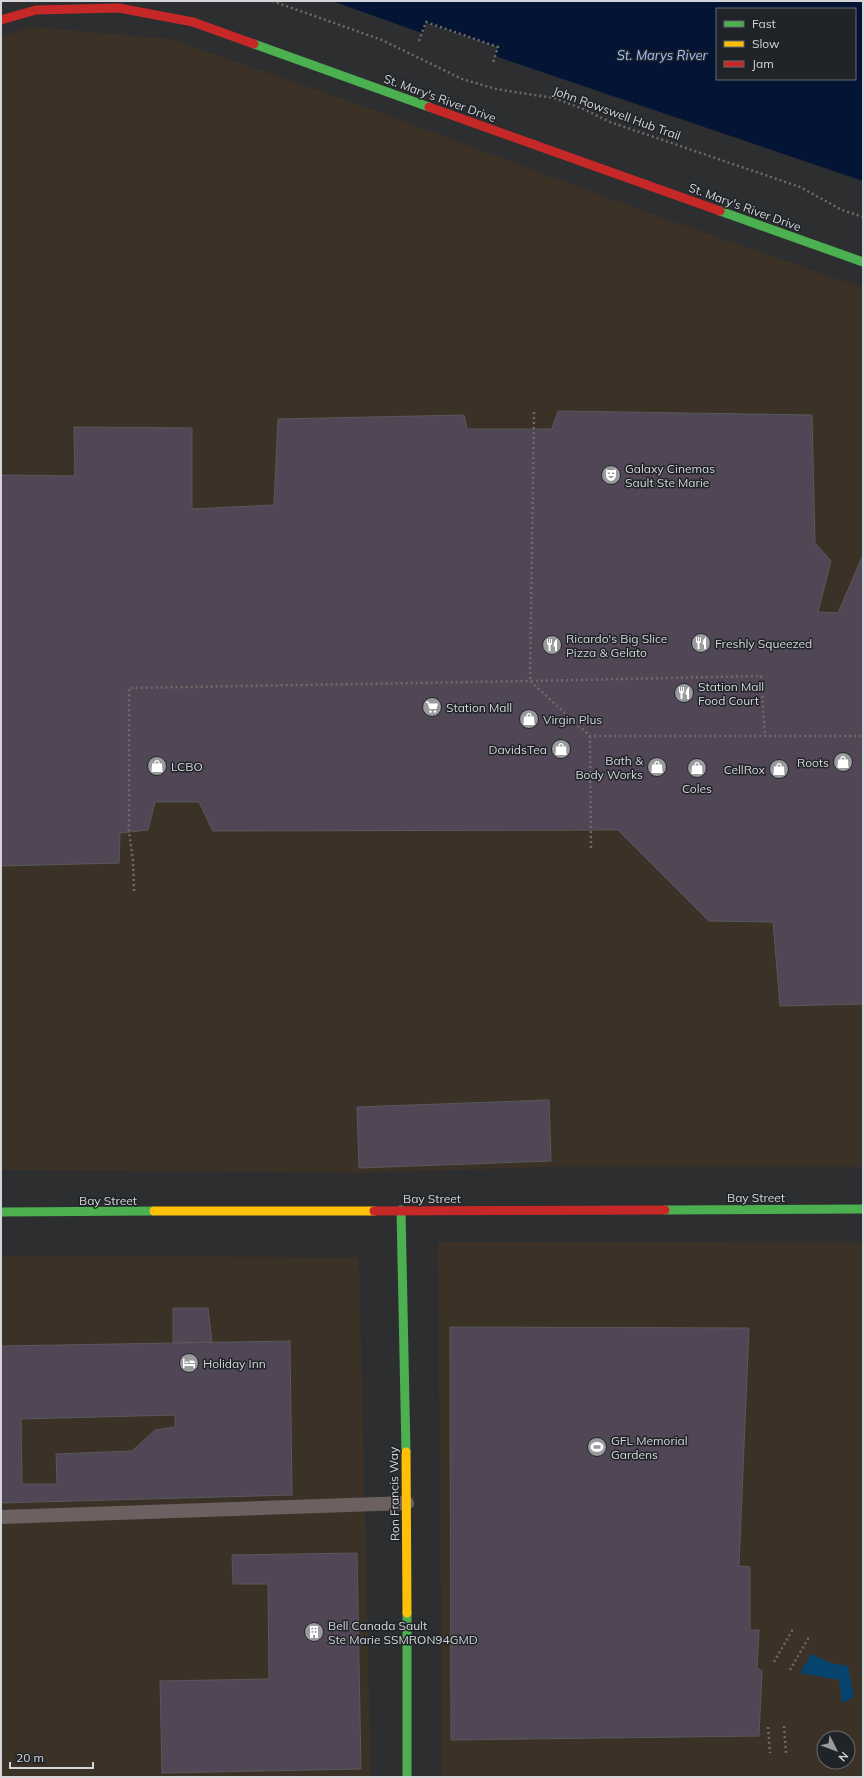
<svg xmlns="http://www.w3.org/2000/svg" width="864" height="1778" viewBox="0 0 864 1778" font-family="Mulish,sans-serif">
  <style>
    .commercial { fill: #3c3126; fill-rule: evenodd }
    .green { fill: #06436e }
    .water { fill: #041434; fill-rule: evenodd }
    .building { fill: #504655; stroke: #59595b; fill-rule: evenodd }
    .lines { fill: none; stroke-linecap: round; stroke-linejoin: round }
    .path { stroke: #706a6a; stroke-width: 2.5; stroke-dasharray: 2 3; stroke-linecap: butt }
    .lane { stroke: #6c6060; stroke-width: 14 }
    .fast { stroke: #4caf50; stroke-width: 9 }
    .slow { stroke: #ffc107; stroke-width: 9 }
    .jam { stroke: #c62828; stroke-width: 9 }
    .labels { text-anchor: middle; dominant-baseline: central; stroke-width: 3; stroke-linejoin: round; paint-order: stroke }
    .street-label { font-size: 12px; fill: #d3d5d8; stroke: #202428 }
    .poi-label { font-size: 12px; fill: #d3d5d8; stroke: #202428; text-anchor: start }
    .water-label { font-size: 13px; font-style: italic; fill: #9ec3fd; stroke: #202428 }
  </style>
  <rect width="100%" height="100%" fill="#2c2e30"/>
  <!-- commercial -->
  <path class="commercial" d="M33 27 170 39 349 101 652 214 863 288V1167H550L361 1173 1 1170V36Z
    M438 1242 863 1243V1777H442ZM824 1738H848V1762H824Z
    M1 1256 359 1257 371 1777H1Z"/>
  <!-- green -->
  <path class="green" d="M811 1654 831 1663 848 1666 854 1697 842 1703 839 1680 800 1673Z"/>
  <!-- water -->
  <path class="water" d="M332 1H863V181L495 56 498 47 427 23 422 33ZM717 9H855V79H717Z"/>
  <!-- building -->
  <path class="building" d="M558 411 812 415 815 543 831 561 818 612 838 613 863 555V1004L780 1006 773 922 709 921 618 830 213 831 199 802H155L148 830 120 833 119 863 1 866V475L75 476 74 427 192 428V509L274 505 278 419 464 415 467 429H552Z
    M549 1100 551 1161 359 1168 357 1107Z
    M173 1308H208L212 1342 173 1343Z
    M450 1327 749 1328 739 1566 750 1567V1630H759L757 1668 762 1671 759 1736 451 1740Z
    M290 1341 292 1495 1 1503V1346ZM175 1415V1427L155 1430 132 1451 56 1454 57 1484H22L21 1419Z
    M357 1553 361 1769 162 1773 160 1681 269 1679 268 1584H233L232 1555Z"/>
  <g class="lines">
    <!-- path -->
    <path class="path" d="M272 1 382 40 462 79 496 89 554 98 583 109 610 122 800 187 842 210 863 217
      M419 41 426 22 498 47 493 63
      M534 412 530 681 761 676 765 736
      M590 736 591 848
      M134 891 133 861 129 832V688L530 681 590 736H863
      M774 1662 793 1629
      M790 1670 809 1637
      M784 1726 786 1753
      M768 1727 770 1753"/>
    <!-- lane -->
    <path class="lane" d="M1 1517 407 1503"/>
    <!-- fast -->
    <path class="fast" d="M254 44 429 107
      M720 211 863 262
      M401 1210 406 1452
      M665 1210 863 1209
      M1 1212 154 1211
      M407 1613V1777"/>
    <!-- slow -->
    <path class="slow" d="M154 1211H374
      M406 1452 407 1613"/>
    <!-- jam -->
    <path class="jam" d="M1 20 36 10 119 8 193 22 254 44
      M429 107 720 211
      M374 1211 665 1210"/>
  </g>
  <!-- icons -->
  <defs>
    <g id="theatre-disc" transform="scale(1)"><circle r="9.5" fill="#999b9d" stroke="#202428"/><path d="M-5-5.5Q0-4 5-5.5V0Q5 5 0 6Q-5 5-5 0ZM-3.3-2.5H-1v1.5H-3.3ZM1-2.5H3.3v1.5H1ZM-2.8 1Q0 5.5 2.8 1Z" fill="#fff"/></g>
    <g id="restaurant-disc" transform="scale(1)"><circle r="9.5" fill="#999b9d" stroke="#202428"/><path d="M-5-6h1v4h1v-4h1v4h1v-4h1v5L-1.5 .5V6h-2V.5L-5-1ZM5-6V6H3V1.5H1.5Q1.5-4 5-6Z" fill="#fff"/></g>
    <g id="supermarket-disc" transform="scale(1)"><circle r="9.5" fill="#999b9d" stroke="#202428"/><path d="M-6-5.5h2.5l.6 2H6L4.5 2H-2.5L-4.4-4H-6ZM-1.5 3.2a1.3 1.3 0 1 0 .1 0ZM3 3.2a1.3 1.3 0 1 0 .1 0Z" fill="#fff"/></g>
    <g id="shop-disc" transform="scale(1)"><circle r="9.5" fill="#999b9d" stroke="#202428"/><path d="M-5-2.5h2.3a2.7 3.5 0 0 1 5.4 0H5L5.5 6h-11ZM-1.5-2.5h3a1.5 2.3 0 0 0-3 0Z" fill="#fff"/></g>
    <g id="hotel-disc" transform="scale(1)"><circle r="9.5" fill="#999b9d" stroke="#202428"/><path d="M-6-4.5h1.5V1H6V5H4.5V3h-9V5H-6ZM-4 0a1.8 1.8 0 1 1 3.6 0ZM.5 0V-2.5h3Q6-2.5 6 0Z" fill="#fff"/></g>
    <g id="stadium-disc" transform="scale(1)"><circle r="9.5" fill="#999b9d" stroke="#202428"/><path d="M0-5a6.5 5 0 1 0 0 10a6.5 5 0 1 0 0-10ZM-3.5-1.8h7v3.6h-7Z" fill="#fff"/></g>
    <g id="building-disc" transform="scale(1)"><circle r="9.5" fill="#999b9d" stroke="#202428"/><path d="M-4-6H4V6H1V3H-1V6H-4ZM-2.5-4.3h1.7v1.8h-1.7ZM.8-4.3h1.7v1.8H.8ZM-2.5-1h1.7V.8h-1.7ZM.8-1h1.7V.8H.8Z" fill="#fff"/></g>
  </defs>
  <g fill-rule="evenodd">
    <use href="#theatre-disc" x="611" y="475"/>
    <use href="#restaurant-disc" x="701" y="643"/>
    <use href="#restaurant-disc" x="552" y="645"/>
    <use href="#restaurant-disc" x="684" y="693"/>
    <use href="#supermarket-disc" x="432" y="707"/>
    <use href="#shop-disc" x="529" y="719"/>
    <use href="#shop-disc" x="561" y="749"/>
    <use href="#shop-disc" x="843" y="762"/>
    <use href="#shop-disc" x="157" y="766"/>
    <use href="#shop-disc" x="657" y="767"/>
    <use href="#shop-disc" x="697" y="768"/>
    <use href="#shop-disc" x="779" y="769"/>
    <use href="#hotel-disc" x="189" y="1363"/>
    <use href="#stadium-disc" x="597" y="1447"/>
    <use href="#building-disc" x="314" y="1632"/>
  </g>
  <g class="labels">
    <!-- street labels -->
    <g class="street-label">
      <text transform="translate(440 98) rotate(20)">St. Mary's River Drive</text>
      <text transform="translate(617 113) rotate(20)">John Rowswell Hub Trail</text>
      <text transform="translate(745 207) rotate(20)">St. Mary's River Drive</text>
      <text x="756" y="1197">Bay Street</text>
      <text x="432" y="1198">Bay Street</text>
      <text x="108" y="1200">Bay Street</text>
      <text transform="translate(394 1494) rotate(-91)">Ron Francis Way</text>
    </g>
    <!-- poi labels -->
    <g class="poi-label">
      <text x="625" y="468">Galaxy Cinemas<tspan x="625" dy="14">Sault Ste Marie</tspan></text>
      <text x="566" y="638">Ricardo's Big Slice<tspan x="566" dy="14">Pizza &amp; Gelato</tspan></text>
      <text x="715" y="643">Freshly Squeezed</text>
      <text x="698" y="686">Station Mall<tspan x="698" dy="14">Food Court</tspan></text>
      <text x="446" y="707">Station Mall</text>
      <text x="543" y="719">Virgin Plus</text>
      <text x="547" y="749" text-anchor="end">DavidsTea</text>
      <text x="643" y="760" text-anchor="end">Bath &amp;<tspan x="643" dy="14">Body Works</tspan></text>
      <text x="829" y="762" text-anchor="end">Roots</text>
      <text x="171" y="766">LCBO</text>
      <text x="765" y="769" text-anchor="end">CellRox</text>
      <text x="697" y="788" text-anchor="middle">Coles</text>
      <text x="203" y="1363">Holiday Inn</text>
      <text x="611" y="1440">GFL Memorial<tspan x="611" dy="14">Gardens</tspan></text>
      <text x="328" y="1625">Bell Canada Sault<tspan x="328" dy="14">Ste Marie SSMRON94GMD</tspan></text>
    </g>
    <!-- water labels -->
    <g class="water-label">
      <text x="662" y="55">St. Marys River</text>
    </g>
  </g>
  <!-- border -->
  <rect width="864" height="1778" fill="none" stroke="#d3d5d8" stroke-width="4"/>
  <!-- legend -->
  <rect x="716" y="8" width="140" height="72" fill="#202428" stroke="#686b6e"/>
  <rect x="724" y="21" width="20" height="6" fill="#4caf50" stroke="#686b6e"/>
  <text x="752" y="28" font-size="12" fill="#d3d5d8">Fast</text>
  <rect x="724" y="41" width="20" height="6" fill="#ffc107" stroke="#686b6e"/>
  <text x="752" y="48" font-size="12" fill="#d3d5d8">Slow</text>
  <rect x="724" y="61" width="20" height="6" fill="#c62828" stroke="#686b6e"/>
  <text x="752" y="68" font-size="12" fill="#d3d5d8">Jam</text>
  <!-- north arrow -->
  <g transform="translate(836 1750) rotate(132)"><circle r="19" fill="#202428" stroke="#686b6e"/>
  <path d="M0-3L7 15L0 10L-7 15Z" fill="#999b9d"/>
  <text y="-6" font-size="11" font-weight="bold" text-anchor="middle" fill="#d3d5d8">N</text>
  </g>
  <!-- scale -->
  <path d="M10 1762v6h83v-6" fill="none" stroke="#d3d5d8" stroke-width="2"/>
  <text x="16" y="1762" font-size="12" fill="#d3d5d8" stroke="#202428" stroke-width="3" paint-order="stroke">20 m</text>
</svg>
